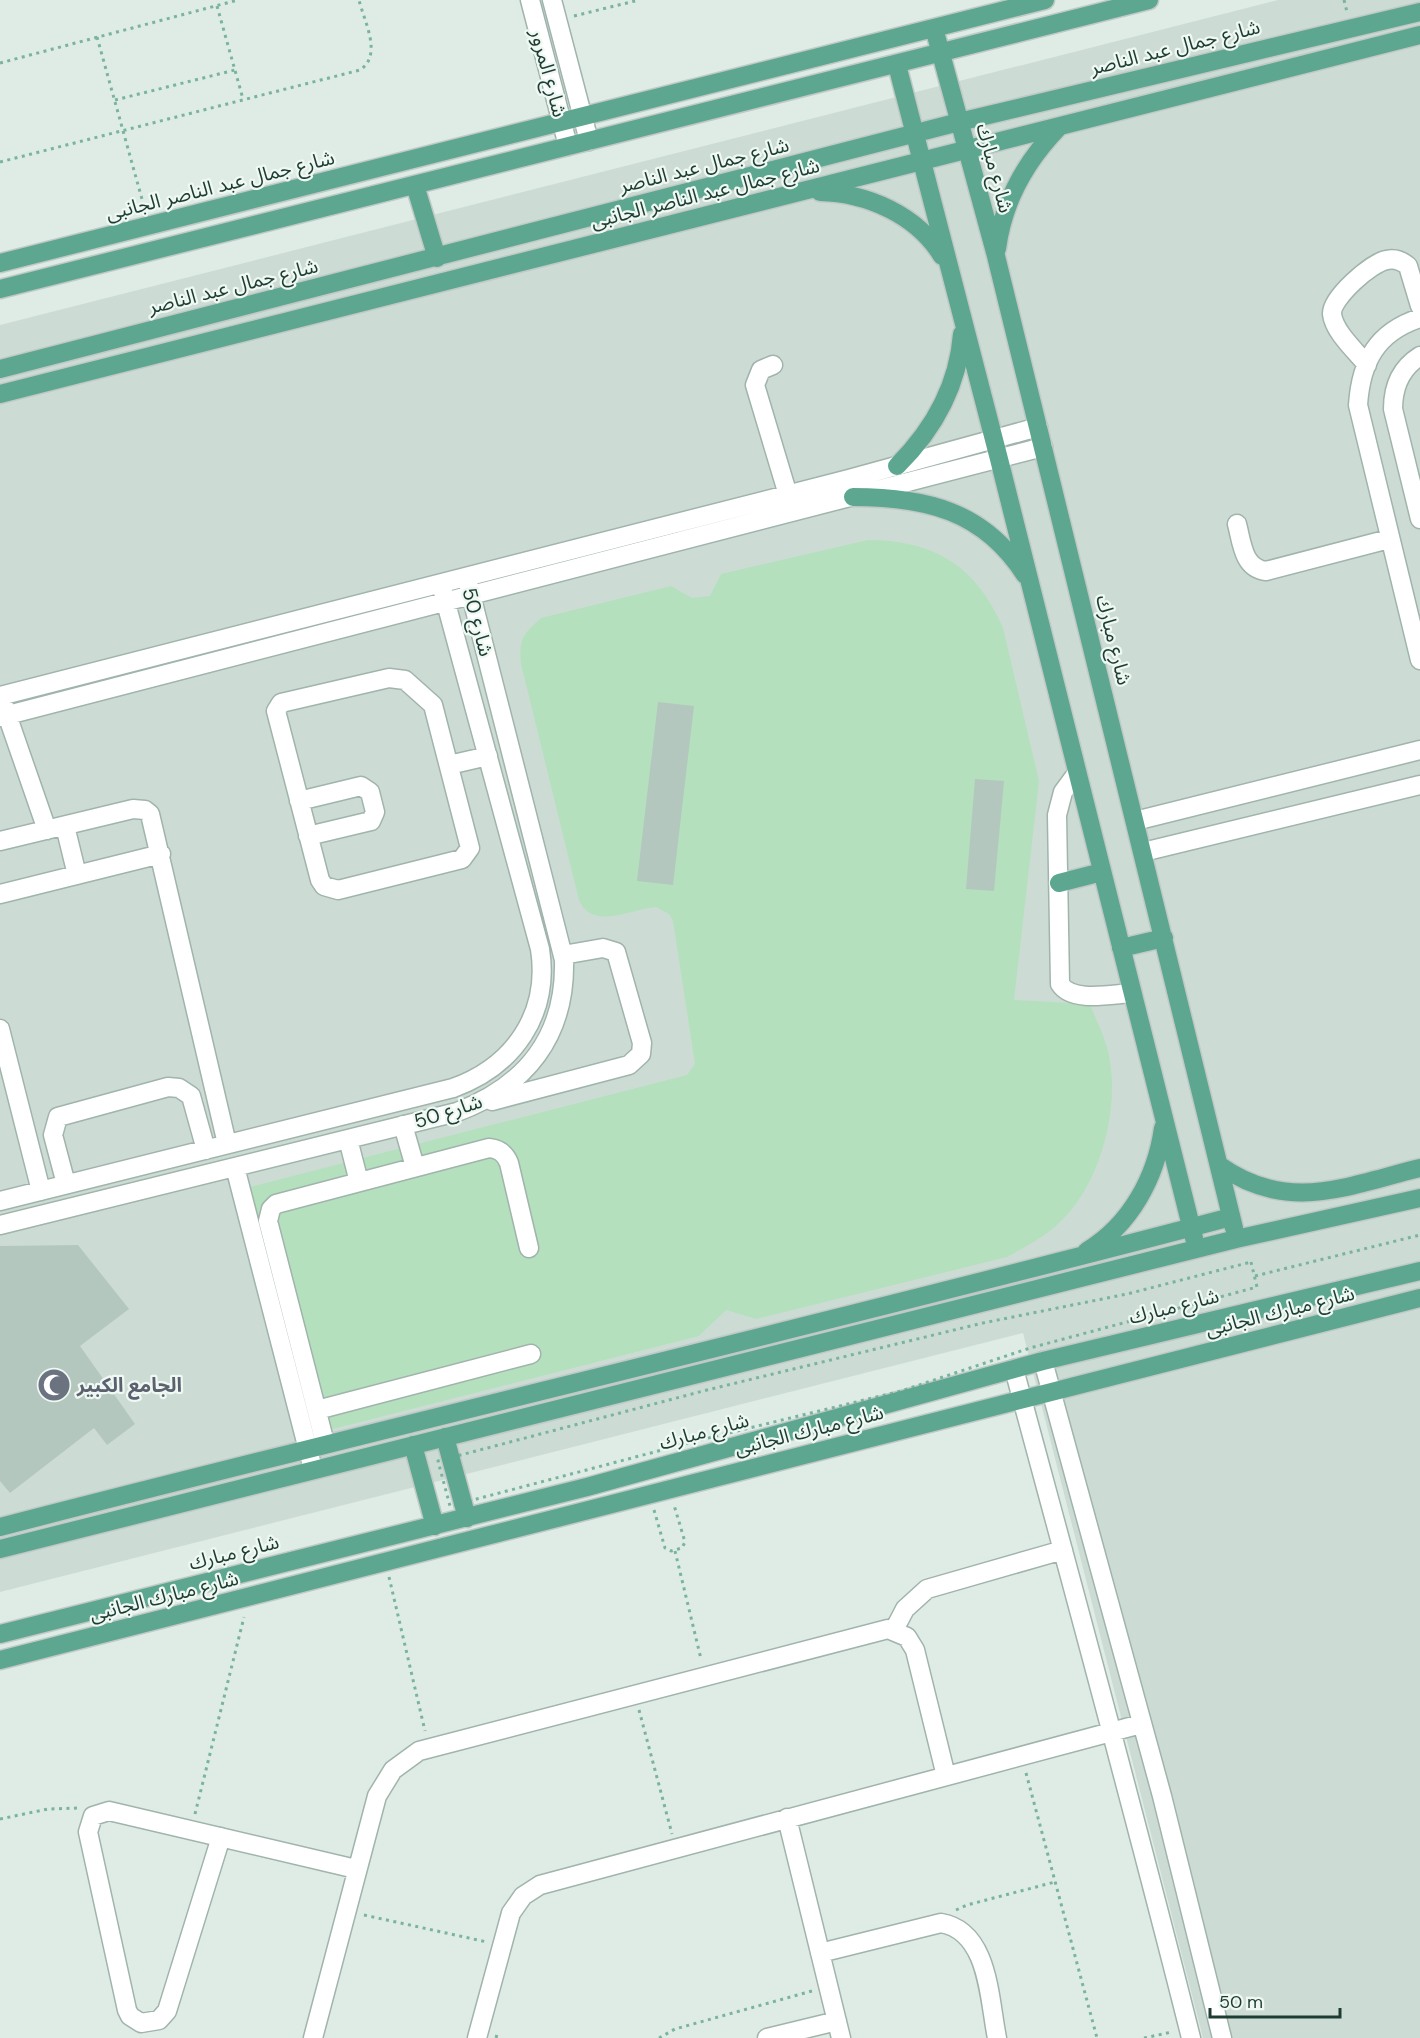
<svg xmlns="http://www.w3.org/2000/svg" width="1420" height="2038" viewBox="0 0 1420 2038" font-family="'DM Sans','Noto Sans Arabic',sans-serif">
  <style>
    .built { fill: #ccdcd4 }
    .green { fill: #b4e0be }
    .building { fill: #b3c7be }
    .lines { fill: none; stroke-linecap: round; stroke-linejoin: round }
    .minor-casing { stroke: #a0b4ac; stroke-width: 21 }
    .major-casing { stroke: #c0c9c6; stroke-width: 21 }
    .path { stroke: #7ab39f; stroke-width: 3; stroke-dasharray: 3 4.5; stroke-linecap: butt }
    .minor { stroke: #fff; stroke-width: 18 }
    .major { stroke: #5da791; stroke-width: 18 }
    .labels { text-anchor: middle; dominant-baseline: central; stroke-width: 4.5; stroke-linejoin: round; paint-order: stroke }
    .street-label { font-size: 20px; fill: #1d3d33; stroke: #eff8f3 }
    .worship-label { font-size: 20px; font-weight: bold; fill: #5b616d; stroke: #eff8f3; text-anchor: start }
  </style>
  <rect width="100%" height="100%" fill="#deece5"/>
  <!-- built -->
  <path class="built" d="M1278 0H1420V2038H1203L1023 1333 0 1592V325Z"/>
  <!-- green -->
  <path class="green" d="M868 540C935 540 977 567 1003 628L1039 781 1014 1000 1090 1004C1096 1021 1106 1038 1109 1056 1120 1110 1100 1187 1057 1225 1042 1238 1025 1247 1007 1257L756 1319 726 1310 699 1336 313 1434 250 1187 687 1075 695 1064 673 921 669 914 656 907C631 909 592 931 579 900L521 664C519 639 522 635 541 618L671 586 692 598 710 596 721 574Z"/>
  <!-- building -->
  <path class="building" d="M658 702 694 706 673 885 637 881Z
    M975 779 1004 781 994 891 966 889Z
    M78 1245 129 1309 80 1346 135 1424 107 1445 94 1428 10 1493 0 1481V1246Z"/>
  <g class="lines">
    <!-- minor casing -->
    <g class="minor-casing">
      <path id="minor" d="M530 0 568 146
        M552 0 589 141
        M1420 318C1377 332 1361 361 1358 405L1420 660
        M1420 356C1401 368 1393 387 1393 409L1420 519
        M773 365 761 370 755 385 788 495
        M1367 365C1356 351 1334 332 1332 314 1331 298 1372 262 1387 260 1395 258 1402 261 1408 266L1420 306
        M1237 524C1242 543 1243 568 1266 571L1389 539
        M389 678 405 680 433 705 470 848 462 859 338 890 324 886 320 880 276 711 281 703Z
        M0 696 849 479 1038 427
        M4 706 47 830
        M0 717 1043 447
        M449 765 488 756
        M1077 773 1063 792 1057 815 1060 984C1072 1003 1112 994 1132 993
        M299 801 361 786 370 792 375 812 371 821 308 836
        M1135 821 1420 750
        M65 826 77 875
        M0 841 133 809 145 810 150 814 227 1144
        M1143 852 1420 785
        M0 894 161 854
        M0 1029 41 1191
        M492 1101 629 1065 641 1054 642 1043 616 952 603 948 563 955
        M403 1125 415 1167
        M348 1139 359 1182
        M235 1167 313 1469
        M66 1184 53 1135 58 1117 168 1087 179 1088 191 1096 206 1150
        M0 1201 453 1088C514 1066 550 1014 540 949L443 592
        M0 1225 457 1112C526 1086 566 1036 564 960L468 583
        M1043 1361 1162 1796 1222 2038
        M1014 1369C1074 1592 1135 1814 1191 2038
        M317 1410 531 1354
        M325 1443 268 1221 271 1209 276 1204 489 1148C499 1149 505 1153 509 1163L529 1248
        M894 1630 905 1609 927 1589 1063 1550
        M787 1818 841 2038
        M221 1837 167 2011 159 2020 141 2023 130 2016 127 2010 88 1832 93 1816 109 1811 356 1869
        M820 1953 941 1923C989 1931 989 1999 997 2038
        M313 2038 377 1796 393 1770 419 1751 888 1629 907 1637 915 1650 946 1776
        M477 2038 511 1913 523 1896 540 1885 1141 1724
        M767 2038 837 2021"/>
    </g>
    <!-- major casing -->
    <g class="major-casing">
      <path id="major" d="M934 28 996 256 1234 1228
        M897 65 999 459 1194 1238
        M415 185 437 258
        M820 192C867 193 917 215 942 256
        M997 249C1003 201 1026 161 1059 127
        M0 263 1045 0
        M0 289 1149 0
        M0 369 959 122 1420 12
        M0 394 1420 35
        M897 466C934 429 958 387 962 334
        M853 497C926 497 984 511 1025 575
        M1059 883 1102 872
        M1121 948 1164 938
        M1219 1165C1288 1214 1346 1186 1420 1168
        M1087 1251C1130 1225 1156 1178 1163 1128
        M445 1437 467 1518
        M413 1445 435 1526
        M0 1527C410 1421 822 1325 1231 1217
        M0 1549 1236 1239 1420 1198
        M0 1634 587 1487 1043 1361 1420 1271
        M0 1660 1420 1298"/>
    </g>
    <!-- path -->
    <path class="path" d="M1344 0 1347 12
      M217 6 243 99
      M574 16 639 0
      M97 37 145 210
      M0 63 238 0
      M115 100 235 70
      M0 162 360 70C383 55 364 21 359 0
      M1251 1262 1257 1287 1030 1348 901 1391 696 1441 450 1506 438 1461 707 1390 983 1323 1127 1294Z
      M1255 1276 1420 1235
      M654 1510 665 1548 671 1551 682 1548 685 1542 674 1505
      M675 1551 701 1659
      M389 1577 425 1731
      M639 1710 672 1834
      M1026 1773 1097 2038
      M195 1814 244 1617
      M0 1819 48 1809 79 1808
      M956 1910 967 1905 1055 1882
      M364 1915 487 1942
      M495 2036 502 2038
      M659 2038 675 2029 812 1991
      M1144 2038 1172 2032"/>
    <!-- minor -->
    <use href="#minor" class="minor"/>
    <!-- major -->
    <use href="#major" class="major"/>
  </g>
  <!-- icons -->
  <defs>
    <g id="mosque-disc" transform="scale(1.725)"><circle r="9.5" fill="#6b7280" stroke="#eff8f3"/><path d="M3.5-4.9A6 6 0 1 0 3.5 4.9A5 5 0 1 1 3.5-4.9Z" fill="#fff"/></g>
  </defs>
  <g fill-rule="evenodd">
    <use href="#mosque-disc" x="54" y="1385"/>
  </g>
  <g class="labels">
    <!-- street labels -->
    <g class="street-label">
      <text transform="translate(1175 47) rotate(-14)">شارع جمال عبد الناصر</text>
      <text transform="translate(549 73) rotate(75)">شارع المرور</text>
      <text transform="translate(704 165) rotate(-14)">شارع جمال عبد الناصر</text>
      <text transform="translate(995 168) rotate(75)">شارع مبارك</text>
      <text transform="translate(220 185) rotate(-14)">شارع جمال عبد الناصر الجانبى</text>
      <text transform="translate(705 193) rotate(-14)">شارع جمال عبد الناصر الجانبى</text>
      <text transform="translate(233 286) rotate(-14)">شارع جمال عبد الناصر</text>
      <text transform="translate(478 622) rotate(75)">شارع 50</text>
      <text transform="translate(1114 640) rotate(76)">شارع مبارك</text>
      <text transform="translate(448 1111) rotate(-18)">شارع 50</text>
      <text transform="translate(1174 1306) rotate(-14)">شارع مبارك</text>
      <text transform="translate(1280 1311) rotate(-14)">شارع مبارك الجانبى</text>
      <text transform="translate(809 1430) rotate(-14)">شارع مبارك الجانبى</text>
      <text transform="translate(704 1431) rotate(-15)">شارع مبارك</text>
      <text transform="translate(234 1552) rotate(-14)">شارع مبارك</text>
      <text transform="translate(164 1596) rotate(-14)">شارع مبارك الجانبى</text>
    </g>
    <!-- worship labels -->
    <g class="worship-label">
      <text x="77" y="1385">الجامع الكبير</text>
    </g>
  </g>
  <!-- scale -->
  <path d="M1210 2008v9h130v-9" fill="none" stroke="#1d3d33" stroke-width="3"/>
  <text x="1219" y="2008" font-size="18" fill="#1d3d33" stroke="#eff8f3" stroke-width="4.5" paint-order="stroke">50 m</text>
</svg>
